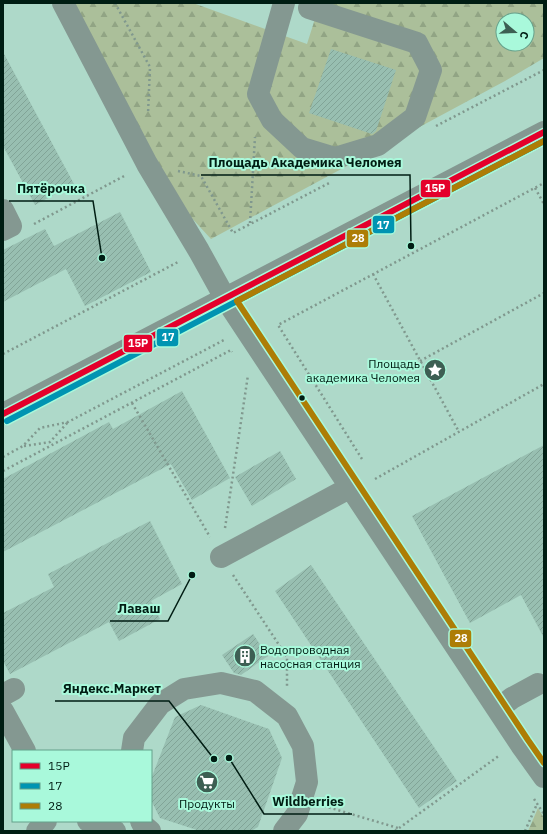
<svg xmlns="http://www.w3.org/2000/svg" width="547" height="834" viewBox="0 0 547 834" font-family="'IBM Plex Sans',sans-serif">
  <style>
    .forest { fill: url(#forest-firs); fill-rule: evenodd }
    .building { fill: url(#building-hatch) }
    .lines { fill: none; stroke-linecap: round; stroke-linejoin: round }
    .path { stroke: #80988e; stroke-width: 2.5; stroke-dasharray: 2 3; stroke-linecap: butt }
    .minor { stroke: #849891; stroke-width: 22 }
    .bus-1-casing { stroke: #a9f9db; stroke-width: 9 }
    .bus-2-casing { stroke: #a9f9db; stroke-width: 9 }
    .bus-3-casing { stroke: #a9f9db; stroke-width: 9 }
    .bus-1 { stroke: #e4002b; stroke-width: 6 }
    .bus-2 { stroke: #0094b2; stroke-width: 6 }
    .bus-3 { stroke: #ad7d06; stroke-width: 6 }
    .bus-dot { fill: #001d13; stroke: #a9f9db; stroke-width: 1.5 }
    .labels { text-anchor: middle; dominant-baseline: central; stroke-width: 4; stroke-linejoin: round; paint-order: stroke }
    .poi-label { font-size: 12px; fill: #001d13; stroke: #a9f9db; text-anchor: end }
    .leader { fill: none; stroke: #001d13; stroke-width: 1.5 }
    .callout-dot { fill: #001d13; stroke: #a9f9db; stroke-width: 1.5 }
    .callout-label { font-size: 13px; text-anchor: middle; font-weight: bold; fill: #001d13; stroke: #a9f9db; stroke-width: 4; stroke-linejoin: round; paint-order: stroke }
    .line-badge { stroke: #a9f9db; stroke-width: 1.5 }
    .badge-label { font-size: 11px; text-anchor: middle; font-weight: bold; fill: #fff }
  </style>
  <defs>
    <pattern id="forest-firs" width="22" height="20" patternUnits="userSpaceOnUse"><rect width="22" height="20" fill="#abbf9a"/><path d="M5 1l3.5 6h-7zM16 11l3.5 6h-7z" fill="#91a484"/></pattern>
    <pattern id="building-hatch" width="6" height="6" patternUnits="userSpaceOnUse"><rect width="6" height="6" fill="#98bfb1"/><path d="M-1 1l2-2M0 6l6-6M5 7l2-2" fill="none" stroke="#81a497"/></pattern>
  </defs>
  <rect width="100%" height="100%" fill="#aed9c9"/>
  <!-- forest -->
  <path class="forest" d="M74 3H193L307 44 320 3H544V58L505 81 211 239 177 202ZM503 20H527V44H503Z
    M538 808 544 818V831H528Z"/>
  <!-- building -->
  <path class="building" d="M331 49 396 70 376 131 372 134 309 113Z
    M3 52 74 184 35 205 3 146Z
    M120 212 151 272 85 306 66 269 3 302V250L45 229 54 246Z
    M182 391 230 478 192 500 171 464 3 552V479L109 422 113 429Z
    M544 445V638L521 595 470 623 412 516Z
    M280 451 296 479 252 506 235 477Z
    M150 521 182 584 151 601 160 619 119 641 109 622 10 674 3 661V613L54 587 48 574Z
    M311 565 457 781 419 808 275 591Z
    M253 634 268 656 241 675 234 673 222 655Z
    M201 705 269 729 282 758 258 827 251 831H200L160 818 151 800V779L175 717Z"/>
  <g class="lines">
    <!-- path -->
    <path class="path" d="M115 3 150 67 148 114
      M436 126 544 70
      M178 171 201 176 233 233 331 182
      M535 188 544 204
      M250 223 255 137
      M34 224 126 175
      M373 274 459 432
      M3 354 178 262
      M420 361 544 293
      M132 403 210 537
      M24 446 50 442 68 422
      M3 457 23 446 40 428 68 422 224 340
      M362 459 278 325 544 183
      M3 471 231 350 232 352
      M375 479 544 384
      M225 528 248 375
      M233 575 287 657V686
      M534 799 544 814
      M324 806 398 828
      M395 831 500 755
      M525 831 537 804"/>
    <!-- minor -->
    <path class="minor" d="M63 3 147 164 199 251 225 298 521 745 544 777
      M284 3 258 94 272 120 302 148 335 158 378 145 415 117 431 70 417 43 309 8
      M3 210 11 226 3 230
      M3 414 544 132
      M221 557 351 487
      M3 695 14 689
      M498 709 512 698 538 684
      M3 711 25 751
      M132 751 134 738 160 704 184 689 221 683 255 691 287 716 303 746 307 782 297 814 284 831
      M88 821 115 831
      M141 821 143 825 150 831
      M37 831 46 821"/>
    <!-- bus-1 casing -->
    <g class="bus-1-casing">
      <path id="bus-1" d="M3 414 544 132"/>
    </g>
    <!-- bus-2 casing -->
    <g class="bus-2-casing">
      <path id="bus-2" d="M7 421 544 141"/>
    </g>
    <!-- bus-3 casing -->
    <g class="bus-3-casing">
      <path id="bus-3" d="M544 141 237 301 528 740 544 763"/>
    </g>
    <!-- bus-1 -->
    <use href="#bus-1" class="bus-1"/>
    <!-- bus-2 -->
    <use href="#bus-2" class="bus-2"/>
    <!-- bus-3 -->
    <use href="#bus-3" class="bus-3"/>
  </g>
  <!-- icons -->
  <defs>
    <g id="sight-disc" transform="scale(1.15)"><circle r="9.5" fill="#3d5f53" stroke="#a9f9db"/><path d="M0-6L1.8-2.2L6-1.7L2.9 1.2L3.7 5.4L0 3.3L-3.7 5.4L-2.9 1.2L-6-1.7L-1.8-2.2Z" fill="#fff"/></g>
    <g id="building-disc" transform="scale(1.15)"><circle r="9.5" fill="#3d5f53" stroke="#a9f9db"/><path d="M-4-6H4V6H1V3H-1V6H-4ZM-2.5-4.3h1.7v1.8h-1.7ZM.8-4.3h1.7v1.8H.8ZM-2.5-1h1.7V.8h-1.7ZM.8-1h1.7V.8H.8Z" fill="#fff"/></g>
    <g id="supermarket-disc" transform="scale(1.15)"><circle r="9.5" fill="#3d5f53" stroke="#a9f9db"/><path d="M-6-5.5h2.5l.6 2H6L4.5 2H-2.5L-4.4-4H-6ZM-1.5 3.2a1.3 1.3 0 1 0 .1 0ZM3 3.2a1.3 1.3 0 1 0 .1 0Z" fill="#fff"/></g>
  </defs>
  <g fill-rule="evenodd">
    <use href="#sight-disc" x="435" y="370"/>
    <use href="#building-disc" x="245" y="656"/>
    <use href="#supermarket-disc" x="207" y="782"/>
  </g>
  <!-- markers -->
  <circle class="bus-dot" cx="302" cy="398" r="3.5"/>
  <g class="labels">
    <!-- poi labels -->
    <g class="poi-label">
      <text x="420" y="363">Площадь<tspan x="420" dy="14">академика Челомея</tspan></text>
      <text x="260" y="649" text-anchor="start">Водопроводная<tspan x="260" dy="14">насосная станция</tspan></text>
      <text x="207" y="803" text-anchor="middle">Продукты</text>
    </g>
  </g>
  <!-- callouts -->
  <path class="leader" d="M411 246L410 175H201M102 258L93 201H9M192 575L168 621H110M214 759L169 701H55M229 758L264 814H352"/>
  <g class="callout-dot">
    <circle cx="411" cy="246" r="4"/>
    <circle cx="102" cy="258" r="4"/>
    <circle cx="192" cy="575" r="4"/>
    <circle cx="214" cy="759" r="4"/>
    <circle cx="229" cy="758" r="4"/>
  </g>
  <g class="callout-label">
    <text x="305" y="167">Площадь Академика Челомея</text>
    <text x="51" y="193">Пятёрочка</text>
    <text x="139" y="613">Лаваш</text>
    <text x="112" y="693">Яндекс.Маркет</text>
    <text x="308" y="806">Wildberries</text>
  </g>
  <g class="line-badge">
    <rect x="420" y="179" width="31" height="19" rx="4" fill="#e4002b"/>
    <rect x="372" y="215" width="23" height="19" rx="4" fill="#0094b2"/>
    <rect x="346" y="229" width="23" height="19" rx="4" fill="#ad7d06"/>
    <rect x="156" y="328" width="23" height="19" rx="4" fill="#0094b2"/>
    <rect x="123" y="334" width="30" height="19" rx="4" fill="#e4002b"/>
    <rect x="449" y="629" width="23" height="19" rx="4" fill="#ad7d06"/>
  </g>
  <g class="badge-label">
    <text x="435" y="192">15Р</text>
    <text x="383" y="229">17</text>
    <text x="358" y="242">28</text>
    <text x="168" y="341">17</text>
    <text x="138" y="347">15Р</text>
    <text x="461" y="642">28</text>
  </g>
  <!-- border -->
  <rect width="547" height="834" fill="none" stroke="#001d13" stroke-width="8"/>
  <!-- legend -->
  <rect x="12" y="750" width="140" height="72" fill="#a9f9db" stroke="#65a18b"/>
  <rect x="20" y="763" width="20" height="6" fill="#e4002b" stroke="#65a18b"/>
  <text x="48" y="770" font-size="12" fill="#001d13">15Р</text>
  <rect x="20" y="783" width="20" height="6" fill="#0094b2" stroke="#65a18b"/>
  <text x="48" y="790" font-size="12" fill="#001d13">17</text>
  <rect x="20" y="803" width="20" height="6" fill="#ad7d06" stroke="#65a18b"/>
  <text x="48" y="810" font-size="12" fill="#001d13">28</text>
  <!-- north arrow -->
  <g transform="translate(515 32) rotate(109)"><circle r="19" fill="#a9f9db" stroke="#65a18b"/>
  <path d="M0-3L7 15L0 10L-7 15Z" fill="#3d5f53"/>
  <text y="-6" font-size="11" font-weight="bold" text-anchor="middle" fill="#001d13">С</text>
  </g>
</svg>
